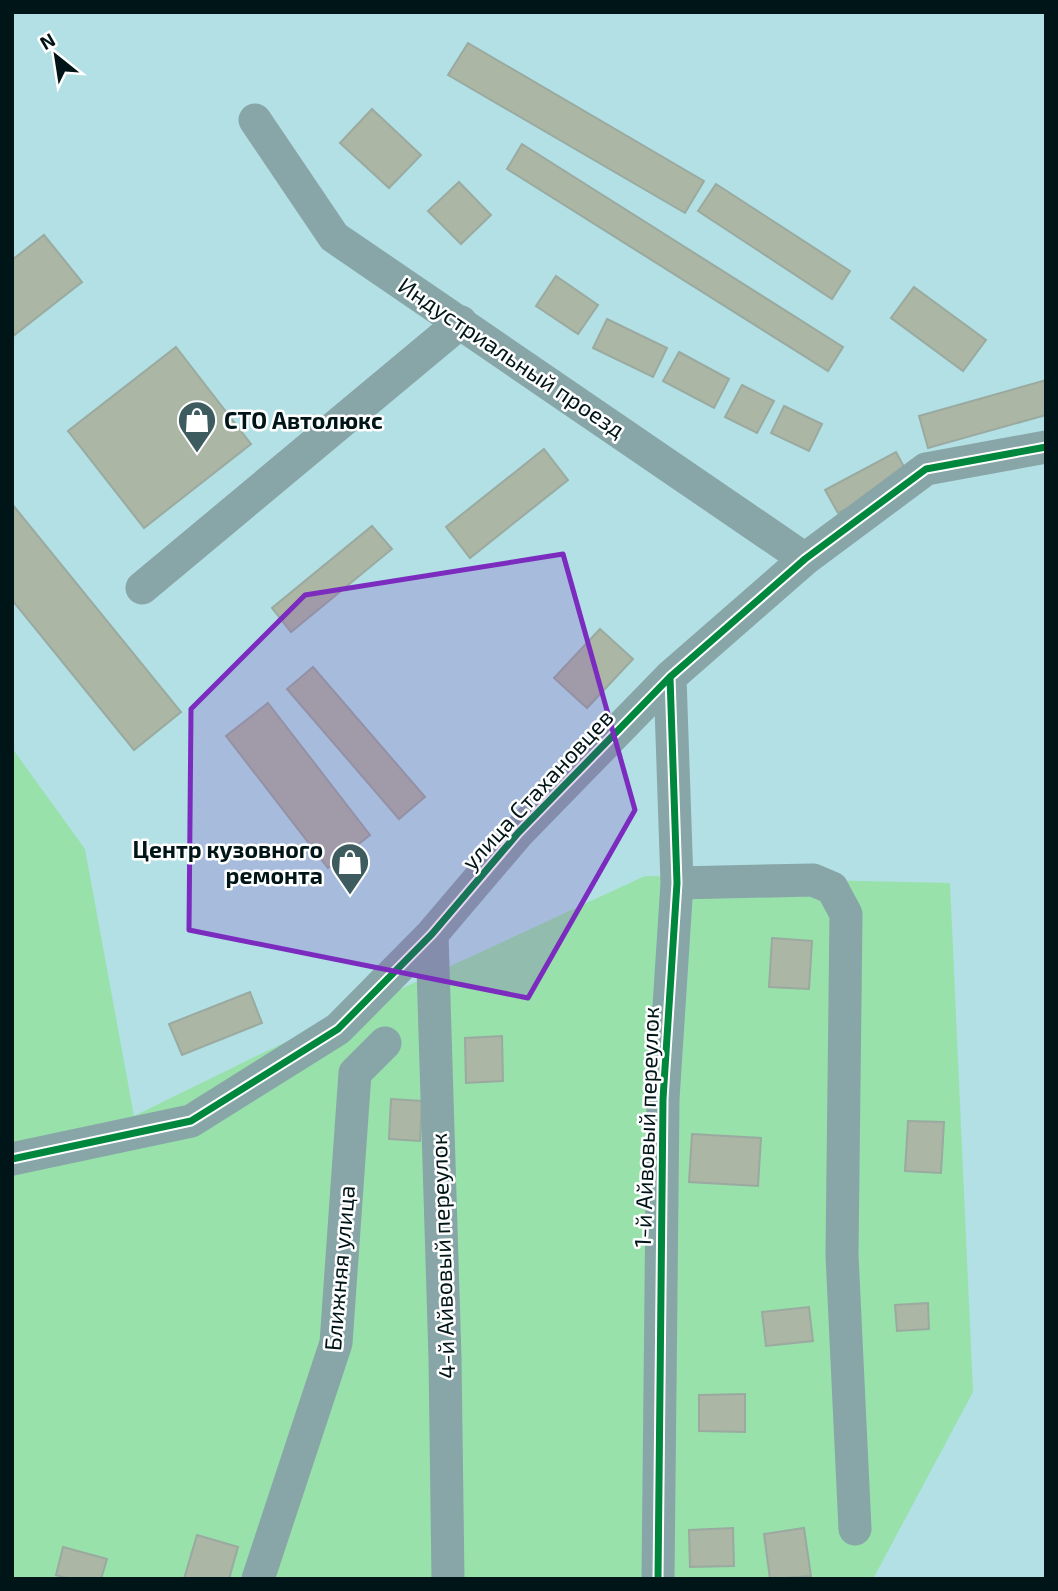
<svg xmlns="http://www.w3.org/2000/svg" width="1058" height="1591" viewBox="0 0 1058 1591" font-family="'Exo 2',sans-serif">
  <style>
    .green { fill: #98e1ab }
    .building { fill: #abb6a4; stroke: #9aaaa0; stroke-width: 2 }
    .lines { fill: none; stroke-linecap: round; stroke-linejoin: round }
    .minor { stroke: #88a5a8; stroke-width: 33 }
    .cycleway-casing { stroke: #fff; stroke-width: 11 }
    .cycleway { stroke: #00873e; stroke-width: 7 }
    .marked { fill: #7b2cbf; fill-opacity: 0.2; stroke: #7b2cbf; stroke-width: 5; stroke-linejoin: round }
    .labels { text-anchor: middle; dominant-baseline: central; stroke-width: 5; stroke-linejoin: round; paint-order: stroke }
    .street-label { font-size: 23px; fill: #001517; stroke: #fff }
    .poi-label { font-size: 23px; font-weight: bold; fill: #001517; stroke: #fff; text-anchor: start }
  </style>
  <rect width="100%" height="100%" fill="#b2e0e4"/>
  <!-- green -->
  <path class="green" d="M12 748 85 849 134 1116 273 1048 645 876 950 883 973 1392 873 1579H12Z"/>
  <!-- building -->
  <path class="building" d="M468 43 704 181 685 213 448 75Z
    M372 109 421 155 389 188 340 143Z
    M522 144 843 347 828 371 507 169Z
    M459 182 491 215 461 244 428 211Z
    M716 184 850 271 832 299 698 211Z
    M44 235 82 282 12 337V260Z
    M556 276 598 305 578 334 536 306Z
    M914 287 986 340 963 371 891 318Z
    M607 319 667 348 653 377 593 348Z
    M176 347 251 444 144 528 68 431Z
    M679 352 729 379 714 408 663 381Z
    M1046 380V415L928 448 919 416Z
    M742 385 774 401 757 433 725 417Z
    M784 406 822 424 809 451 771 433Z
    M544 449 568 480 470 558 446 527Z
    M896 452 909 476 838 513 825 490Z
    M12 504 181 712 134 750 12 600Z
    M372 526 392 549 291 632 272 608Z
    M600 629 633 659 587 708 554 678Z
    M313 667 425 797 399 819 287 689Z
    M268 703 370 835 328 868 226 736Z
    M772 938 812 941 809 989 769 987Z
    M250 992 262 1023 182 1055 169 1024Z
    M502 1036 503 1081 466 1083 465 1038Z
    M391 1099 422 1101 420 1141 389 1139Z
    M908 1121 944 1122 941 1173 905 1171Z
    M692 1134 761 1138 758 1186 689 1182Z
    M928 1303 929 1329 897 1331 895 1305Z
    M809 1307 813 1341 766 1346 762 1312Z
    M745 1394V1432L699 1431V1395Z
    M733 1528 734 1566 690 1567 689 1530Z
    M804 1528 811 1576 770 1579 764 1534Z
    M197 1535 238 1547 229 1579H184Z
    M63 1547 107 1559 101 1579H70L56 1575Z"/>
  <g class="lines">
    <!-- minor -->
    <path class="minor" d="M255 120 334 237 805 559
      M142 588 461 322
      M677 883 813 880 832 888 846 914 842 1255 855 1529
      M432 934 445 1358 448 1579
      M12 1159 191 1121 338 1029 432 934 518 833 670 677 805 559 926 469 1046 447
      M258 1579 336 1343 355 1073 385 1043
      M658 1579 663 1099 677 883 670 677"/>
    <!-- cycleway casing -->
    <g class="cycleway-casing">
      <path id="cycleway" d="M12 1159 191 1121 338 1029 432 934 518 833 670 677 805 559 926 469 1046 447
        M658 1579 663 1099 677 883 670 677"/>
    </g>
    <!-- cycleway -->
    <use href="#cycleway" class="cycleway"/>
  </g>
  <!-- marked area -->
  <path class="marked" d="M563 554 635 810 528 998 189 930 191 709 305 595Z"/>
  <!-- icons -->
  <defs>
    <g id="shop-pin" transform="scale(2.0125)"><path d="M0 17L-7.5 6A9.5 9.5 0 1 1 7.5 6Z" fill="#3e5c5f" stroke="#fff"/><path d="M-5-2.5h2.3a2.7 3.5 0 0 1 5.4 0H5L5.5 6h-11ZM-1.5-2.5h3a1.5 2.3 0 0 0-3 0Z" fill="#fff"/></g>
  </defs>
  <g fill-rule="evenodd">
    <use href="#shop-pin" x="197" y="420"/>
    <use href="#shop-pin" x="350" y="862"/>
  </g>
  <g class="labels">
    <!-- street labels -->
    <g class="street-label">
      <text transform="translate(512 357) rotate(34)">Индустриальный проезд</text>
      <text transform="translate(537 789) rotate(-47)">улица Стахановцев</text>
      <text transform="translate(646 1127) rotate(-88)">1-й Айвовый переулок</text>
      <text transform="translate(442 1256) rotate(-92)">4-й Айвовый переулок</text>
      <text transform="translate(339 1268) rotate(-85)">Ближняя улица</text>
    </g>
    <!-- poi labels -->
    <g class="poi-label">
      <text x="224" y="420">СТО Автолюкс</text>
      <text x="323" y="849" text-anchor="end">Центр кузовного<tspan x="323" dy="26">ремонта</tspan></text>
    </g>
  </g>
  <!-- border -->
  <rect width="1058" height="1591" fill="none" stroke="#001517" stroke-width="28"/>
  <!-- north arrow -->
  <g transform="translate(56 56) rotate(330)" stroke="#ffffff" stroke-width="5" paint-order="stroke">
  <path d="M0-5L12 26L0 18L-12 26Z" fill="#001517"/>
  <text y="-10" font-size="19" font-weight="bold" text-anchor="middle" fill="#001517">N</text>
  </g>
</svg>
